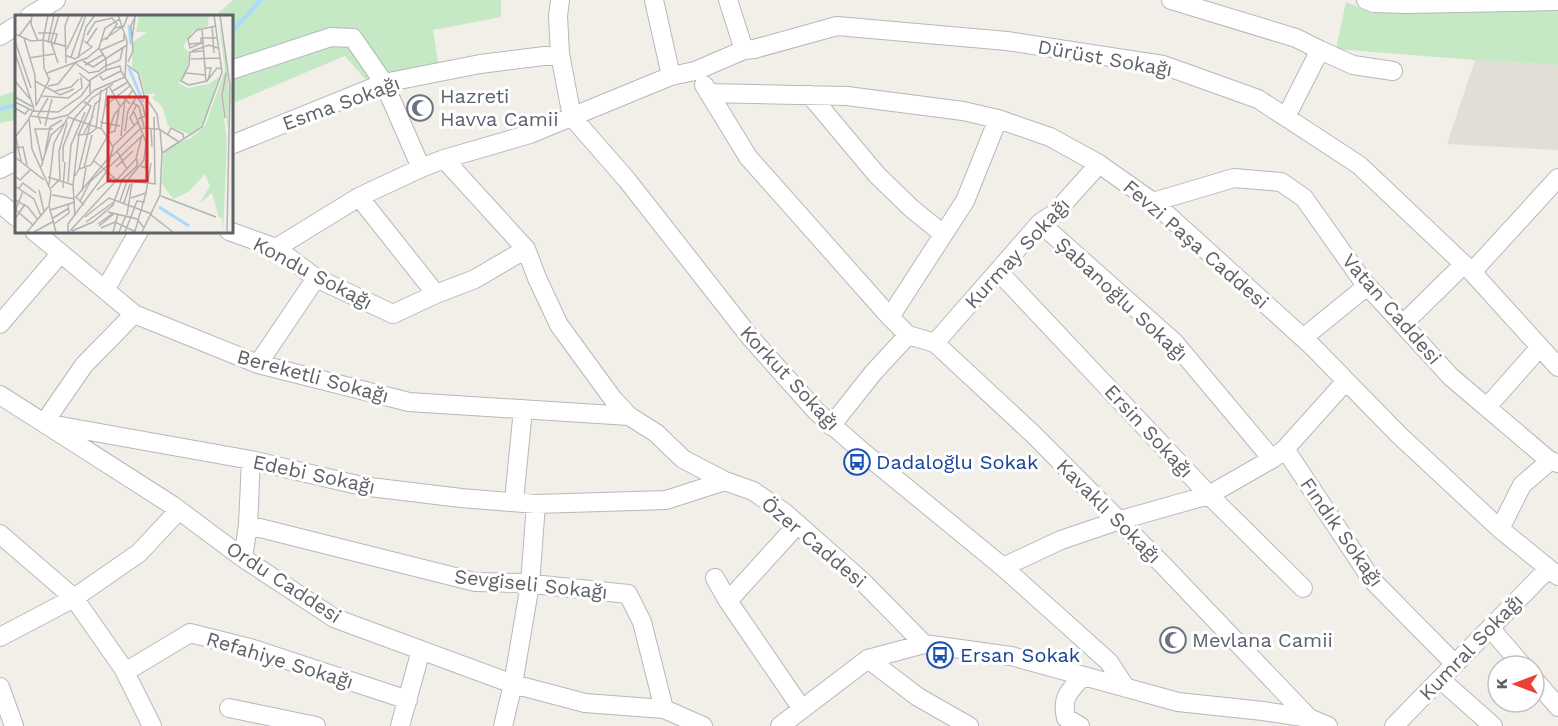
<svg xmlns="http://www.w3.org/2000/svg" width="1558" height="726" viewBox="0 0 1558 726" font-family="'Work Sans',sans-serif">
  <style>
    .education { fill: #e1ded6 }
    .green { fill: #c5e8c5 }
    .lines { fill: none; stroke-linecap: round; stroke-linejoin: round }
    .stream { stroke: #aadaff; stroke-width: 4 }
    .minor-casing { stroke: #b5b8bc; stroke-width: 20 }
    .minor { stroke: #fff; stroke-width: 18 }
    .labels { text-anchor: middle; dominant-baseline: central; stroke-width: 6; stroke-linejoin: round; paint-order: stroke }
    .street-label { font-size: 20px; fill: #5f6368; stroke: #fff }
    .worship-label { font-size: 20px; fill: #5b616d; stroke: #fff; text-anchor: start }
    .transit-label { font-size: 20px; fill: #164399; stroke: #fff; text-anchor: start }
    .inset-river { fill: none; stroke: #aadaff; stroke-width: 3 }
    .inset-road { fill: none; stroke: #b3b3b1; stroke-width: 1.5 }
    .view { fill: #d62828; fill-opacity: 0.15; stroke: #d62828; stroke-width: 3 }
    .inset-edge { fill: none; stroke: #5f6368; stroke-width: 3 }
  </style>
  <rect width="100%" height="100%" fill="#f1efe8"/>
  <!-- education -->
  <path class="education" d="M1475 60 1558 65V150L1447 144Z"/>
  <!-- green -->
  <path class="green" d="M233 0H501V17L433 30 438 63 366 80 345 56 231 104V16H215Z
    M1346 2 1371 13 1558 10V65L1475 60 1336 49Z
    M16 91V120L0 123V96Z"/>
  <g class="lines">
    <!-- stream -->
    <path class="stream" d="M231 32 261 0
      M0 109 16 105"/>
    <!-- minor casing -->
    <g class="minor-casing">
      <path id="minor" d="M560 0 558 16 560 54 572 117 627 180 750 337 816 411 864 453 1003 567 1109 662 1126 688
        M654 0 671 76
        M728 0 744 50
        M1171 0 1296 38 1320 50 1286 117
        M1366 0 1374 3 1406 4 1558 1
        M30 16 56 0
        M0 36 16 26
        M1320 50 1353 65 1393 71
        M231 70 331 37 353 38 384 83 421 168
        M704 85 748 157 890 317 908 335 935 343 1033 434 1164 566 1309 718
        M709 93 847 96 963 111 998 119 1050 137 1099 164 1153 202 1193 238 1312 346 1399 435 1500 529 1558 576
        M810 95 877 175 911 208 943 234
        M231 145 384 83 480 64 560 54
        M444 159 526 249 537 278 559 325 613 399 629 416 656 433 683 459 725 481 753 491 785 513 862 581 924 644
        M0 169 16 161
        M359 197 436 294
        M1153 202 1234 178 1281 182 1304 198 1362 280 1451 377 1550 461 1558 463
        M0 203 16 217
        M1040 223 1174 342 1272 459
        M34 231 134 314 258 364 409 402 629 416
        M229 231 276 248 316 278 393 314 436 294 475 279 526 249
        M276 248 359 197 421 168 444 159 530 134 671 76 695 71 744 50 754 49 837 26 1007 41 1163 65 1258 99 1359 165 1472 272 1558 367
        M998 271 1209 495 1303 588
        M1472 272 1558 178
        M105 290 139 231
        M134 314 84 365 44 423 251 460 362 486 461 498 536 504 666 500 725 481
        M890 317 965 201 998 119
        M0 324 61 253
        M1403 324 1464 264
        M1303 338 1367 286
        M935 343 1040 223 1055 213 1099 164
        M258 364 316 278
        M0 395 172 505 243 558 334 618 513 684 585 703 664 709 703 726
        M1487 407 1540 347
        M831 426 873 373 908 335
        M1285 449 1372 580 1455 664
        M514 501 523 409
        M798 524 728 601 802 709
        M248 525 475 582 523 583 628 594 642 622 664 709
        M1500 529 1522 485 1550 461
        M0 534 74 598 123 668 152 726
        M243 558 248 525 251 460
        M1003 567 1061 540 1117 521 1209 495 1272 459 1285 449 1346 381
        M715 578 728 601
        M1490 628 1523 666
        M0 637 74 598 139 553 179 510
        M868 659 918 697 969 726
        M125 672 190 633 250 648 408 700
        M1440 679 1493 726
        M1534 679 1558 707
        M0 687 14 726
        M229 708 316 726
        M400 726 421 650
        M503 726 513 684 530 584 536 504
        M780 726 868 659 924 644 1011 656 1178 702 1263 711 1309 718 1328 726
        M1080 726 1066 718C1061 696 1070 691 1083 676
        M1394 726 1548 569"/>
    </g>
    <!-- minor -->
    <use href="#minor" class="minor"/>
  </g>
  <!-- icons -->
  <defs>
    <g id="mosque-ring" transform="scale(1.35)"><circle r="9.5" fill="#fff" stroke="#6b7280" stroke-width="1.5"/><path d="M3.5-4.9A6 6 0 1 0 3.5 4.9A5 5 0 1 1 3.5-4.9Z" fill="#6b7280"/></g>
    <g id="bus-ring" transform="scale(1.35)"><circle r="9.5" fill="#fff" stroke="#1a4fb4" stroke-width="1.5"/><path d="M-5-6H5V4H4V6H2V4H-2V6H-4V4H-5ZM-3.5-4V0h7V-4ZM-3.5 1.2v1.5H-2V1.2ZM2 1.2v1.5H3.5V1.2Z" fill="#1a4fb4"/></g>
  </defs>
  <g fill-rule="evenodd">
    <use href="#mosque-ring" x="420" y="108"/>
    <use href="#bus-ring" x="857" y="462"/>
    <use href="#mosque-ring" x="1173" y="640"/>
    <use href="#bus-ring" x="940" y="655"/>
  </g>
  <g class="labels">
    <!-- street labels -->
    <g class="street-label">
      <text transform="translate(1105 58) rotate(10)">Dürüst Sokağı</text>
      <text transform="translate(341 103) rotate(-20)">Esma Sokağı</text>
      <text transform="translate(1196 244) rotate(41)">Fevzi Paşa Caddesi</text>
      <text transform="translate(1017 253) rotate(-47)">Kurmay Sokağı</text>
      <text transform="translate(313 273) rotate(28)">Kondu Sokağı</text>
      <text transform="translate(1122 299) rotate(43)">Şabanoğlu Sokağı</text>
      <text transform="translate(1392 309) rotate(49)">Vatan Caddesi</text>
      <text transform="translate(313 376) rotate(15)">Bereketli Sokağı</text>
      <text transform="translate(790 378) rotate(47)">Korkut Sokağı</text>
      <text transform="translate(1149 431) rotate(47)">Ersin Sokağı</text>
      <text transform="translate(314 474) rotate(12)">Edebi Sokağı</text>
      <text transform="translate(1109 511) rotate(45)">Kavaklı Sokağı</text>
      <text transform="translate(1342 532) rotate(55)">Fındık Sokağı</text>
      <text transform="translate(814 542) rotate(40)">Özer Caddesi</text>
      <text transform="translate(284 582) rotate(33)">Ordu Caddesi</text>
      <text transform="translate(531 584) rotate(6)">Sevgiseli Sokağı</text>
      <text transform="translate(1471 647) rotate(-46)">Kumral Sokağı</text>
      <text transform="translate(280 660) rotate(17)">Refahiye Sokağı</text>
    </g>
    <!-- worship labels -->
    <g class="worship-label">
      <text x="440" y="96">Hazreti<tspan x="440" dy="23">Havva Camii</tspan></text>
      <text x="1192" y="640">Mevlana Camii</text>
    </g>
    <!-- transit labels -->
    <g class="transit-label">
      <text x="876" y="462">Dadaloğlu Sokak</text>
      <text x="960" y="655">Ersan Sokak</text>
    </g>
  </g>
  <!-- overview -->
  <g transform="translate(15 15)">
    <rect width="218" height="218" fill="#f1efe8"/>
    <path d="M124 0H194L193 11 178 16 168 32 175 38 170 62 163 68 173 73 194 69 204 62 189 107 177 120 153 111 147 91 137 83 141 79H130L125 61 117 52 118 27 132 17H121ZM204 8 211 38 214 79 213 114 208 83 211 58 206 81 212 127 208 217 207 203H204L197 178 184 189 195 171 190 159 173 177 158 184 147 169 148 140 154 132 176 123 190 111 210 55Z" fill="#c5e8c5"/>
    <path class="inset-river" d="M114 10 116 29M114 53 128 87M144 192 174 211"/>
    <path class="inset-road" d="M17 0 16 9 23 26M33 0 28 25 29 53 34 64M205 0 215 71 212 217M197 11 199 38M100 13 109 11 113 0M187 14 191 67M23 18H35L39 0M0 19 16 26 28 25M72 20 80 7 97 3 102 9 91 25M4 21 16 5M9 23 20 60 21 91M28 25 50 31M117 25 120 3M0 26 16 73M85 27 109 11M189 27 175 33 173 24 182 15 201 11M33 28 35 18 42 19 39 30M72 28 82 13M174 29 186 28V23H203M52 34 68 0M86 35 109 25V19M177 36 194 30 203 33M0 38 19 94 14 103 17 134 36 176 34 191 41 217M50 40 60 44 77 32 69 26M56 42 71 0M14 43 39 39M63 43 71 12 80 0M176 44 205 43M68 46 78 52 112 30M113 47 118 36 116 11 121 0M43 48 36 27 44 0M51 48 50 11 54 0M70 50 89 39M112 50 123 58 129 80 142 99 144 114M91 51 105 45 108 32M190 53H196L193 65M106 56 128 91 130 101 123 104M32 58 72 43 84 33 90 13 105 4M171 58 191 60M85 61 88 65 106 56 105 51 91 55M0 66 15 84M20 66 45 80 59 74M174 70 166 66 174 50 175 37 189 36M174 70 192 66 202 53 207 54M33 71 43 69 60 48 74 58 84 56 91 50M94 71 105 91M40 76 56 72 64 64M96 77 113 67M75 78V65L91 55V44L84 33M27 81 53 83 67 73 66 62M0 82 18 92M0 87 18 96 43 97 66 81 74 70 75 67 64 58M117 87 124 92 129 112M21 91 35 63M90 91 92 73M0 93 10 99 14 94M16 101 37 104 53 100 80 75 110 62 112 26 103 0M139 102 140 169M210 103 207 81 211 58M85 107 105 111M26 109 23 100 33 83M119 110 115 103 122 89M30 111 37 84M81 113 86 75M86 113 90 91 116 70M136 113 137 132M19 114H38M20 114 28 149M145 114 147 138M110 116 113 96 122 81M69 118 78 101M94 118 100 116 104 95M0 119 6 146M153 119 156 113 168 119 169 125M62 120 74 119 82 113M1 121 14 104M106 121 110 84 115 89M98 131 124 106M0 133 8 132 12 150M102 136 112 154M30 138 35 112 47 105M0 142 29 165M96 142 126 113 144 114 164 127M78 145 102 165M48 147V132L59 104 77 83 98 69M126 151 130 153 133 137M26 152 36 120 52 106M94 152 128 120M101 152 118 136M69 153 77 120M64 154 80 89 86 84M0 161 5 165 15 155M60 161 64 154 76 150 92 122 99 100 118 75M33 162 58 170M113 166 141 169M53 167 56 130 70 97M34 170 39 128 53 102M0 171 19 184 26 201M4 173 8 168 21 178M36 173 45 164 44 136 52 108M48 173 50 147M24 175 29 197M82 175 98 162M67 176 71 153M131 178 136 148M37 180 60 184M146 181 201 202M116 183 131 178 120 216M0 185 13 192 23 205M65 186 75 167 94 149M105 186 112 166 129 145 131 127 119 97M109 188 115 169M69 190 61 182 96 140M0 194 18 210M1 194 8 176M35 195 60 187M93 197 122 204 129 213M112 200 117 168M136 200 158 217M60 201 58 170 64 119 76 91 69 87M70 202 94 183 137 199M38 203 54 193M0 204 10 189M71 207 99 187M39 209 54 198 53 189M83 209 98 198M84 211 100 198M86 213 100 207 121 217M55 216 121 144 127 120M57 216 78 207 98 190 107 165 122 151V144M12 217 33 192M19 217 39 206M53 217V209L92 156 98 132 87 114 53 102M98 217 103 199M104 217 111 200M110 217 122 186 130 187M127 217 145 180 147 138 187 112 207 57 199 0"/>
    <path class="view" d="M93 82H132V166H93Z"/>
    <rect width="218" height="218" class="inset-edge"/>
  </g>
  <!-- north arrow -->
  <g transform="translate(1516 684) rotate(270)"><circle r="28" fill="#ffffff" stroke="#bfc1c3" stroke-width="1.5"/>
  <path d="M0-4.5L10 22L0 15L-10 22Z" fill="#ea4335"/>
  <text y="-9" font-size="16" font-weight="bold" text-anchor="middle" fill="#5f6368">K</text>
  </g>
</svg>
